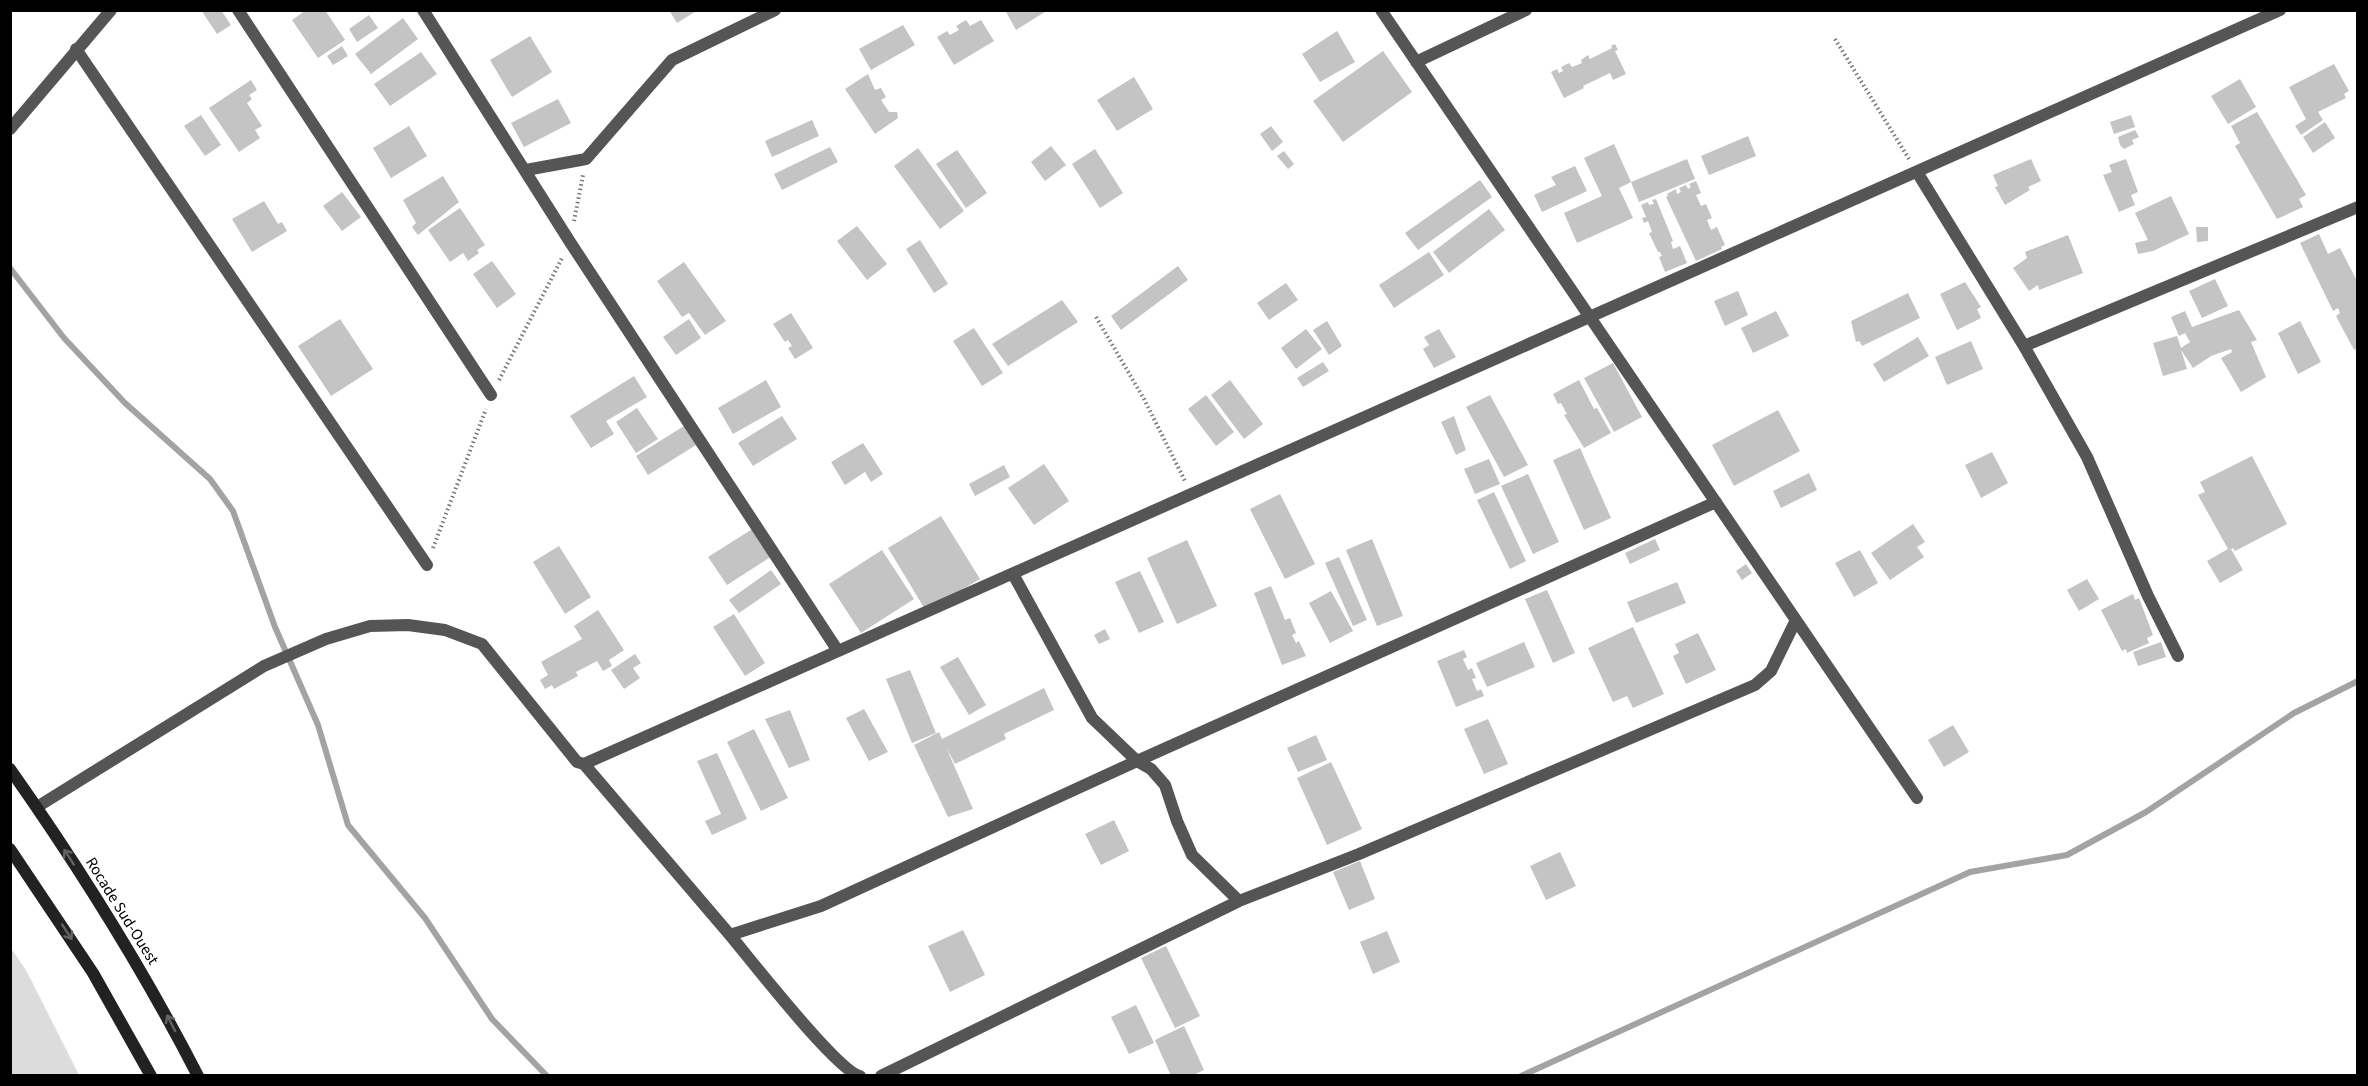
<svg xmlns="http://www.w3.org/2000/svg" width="2368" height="1086" viewBox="0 0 2368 1086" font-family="'Source Sans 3',sans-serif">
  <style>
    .green { fill: #dcdcdc }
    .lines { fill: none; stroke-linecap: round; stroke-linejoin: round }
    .stream { stroke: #a3a3a3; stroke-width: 6 }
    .building { fill: #c4c4c4 }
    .path { stroke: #777; stroke-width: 4; stroke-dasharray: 1.5 3; stroke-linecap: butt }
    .minor { stroke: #555; stroke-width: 12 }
    .secondary { stroke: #222; stroke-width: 12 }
    .oneway { stroke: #646464 }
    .labels { text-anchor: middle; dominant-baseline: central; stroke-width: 6; stroke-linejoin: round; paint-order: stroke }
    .street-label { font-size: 16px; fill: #000; stroke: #fff }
  </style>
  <rect width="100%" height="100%" fill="#fff"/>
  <!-- green -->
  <path class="green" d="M11 948 27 972 79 1075H11Z"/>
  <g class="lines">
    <!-- stream -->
    <path class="stream" d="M10 268 64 338 125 403 210 479 233 511 275 627 318 725 348 825 425 918 492 1019 547 1076
      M1521 1076 1970 872 2067 855 2146 812 2294 713 2358 681"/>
  </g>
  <!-- building -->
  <path class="building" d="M201 10H221L231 25 217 34Z
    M306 10H325L345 40 318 58 292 20Z
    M669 10H698L677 23Z
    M1005 10H1048L1016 30Z
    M369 15 378 28 357 42 349 29Z
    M403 18 418 39 371 74 355 54Z
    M966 20 970 26 981 20 994 41 954 65 937 37 947 31 950 35 959 30 956 26Z
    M903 25 915 45 871 70 859 49Z
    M1337 31 1355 62 1320 82 1302 54Z
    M530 36 552 72 512 97 490 60Z
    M1615 44 1618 50 1615 51 1626 74 1613 80 1610 73 1583 86 1584 88 1564 98 1551 72 1557 69 1559 73 1563 71 1561 67 1569 63 1572 67 1582 63 1581 60 1588 55 1590 59 1612 48 1611 46Z
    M342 46 348 56 333 65 327 56Z
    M1383 51 1412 92 1343 142 1313 101Z
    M421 52 437 74 390 106 374 84Z
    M2334 64 2349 91 2344 94 2346 98 2318 112 2323 120 2301 135 2295 126 2306 119 2289 87Z
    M868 74 875 90 881 88 886 97 881 100 889 112H897L898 118 875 134 845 89Z
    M1134 77 1153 109 1117 131 1097 100Z
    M2240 79 2256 107 2228 124 2211 96Z
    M251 80 257 90 249 95 252 99 247 103 262 126 255 130 260 138 239 152 209 108Z
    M558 99 571 123 524 147 511 123Z
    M2257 112 2306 195 2299 199 2303 207 2277 219 2235 146 2240 143 2231 126Z
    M201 115 221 145 205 156 184 126Z
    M2131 115 2135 127 2114 134 2110 122Z
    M812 120 819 136 772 157 765 141Z
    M2325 122 2335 138 2313 153 2303 137Z
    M409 126 427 156 391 178 373 148Z
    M1271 126 1283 142 1272 151 1260 134Z
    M2135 130 2139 137 2132 140 2134 144 2124 149 2120 145 2118 137Z
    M1748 136 1756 156 1709 175 1701 156Z
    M1614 144 1631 182 1619 188 1633 218 1577 243 1564 213 1602 196 1584 158Z
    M1051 146 1066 165 1045 181 1031 162Z
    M830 147 838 162 782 190 774 174Z
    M918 148 964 211 940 229 894 166Z
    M1095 149 1123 193 1100 208 1072 164Z
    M957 150 987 193 966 208 936 164Z
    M1284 151 1294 164 1288 169 1277 156Z
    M1687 159 1695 179 1639 202 1631 182Z
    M2031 159 2041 181 2028 187 2030 190 2005 205 1995 187 1998 186 1993 175Z
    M2126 159 2138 192 2131 195 2135 205 2119 212 2103 175 2112 172 2109 165Z
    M1575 166 1587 191 1542 212 1534 195 1556 185 1551 177Z
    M443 176 459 202 418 235 412 227 416 223 403 200Z
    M1480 180 1492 197 1418 250 1405 233Z
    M1696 181 1701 193 1696 195 1701 206 1706 204 1712 218 1707 220 1711 230 1717 227 1725 245 1721 247 1722 249 1696 261 1666 197 1668 196 1667 194 1676 189 1677 194 1681 192 1679 188 1686 185 1688 189 1691 187 1689 184Z
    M342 192 361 217 342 231 323 206Z
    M2171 196 2189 234 2153 251 2138 254 2135 243 2148 240 2135 213Z
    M1656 199 1673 241 1671 242 1673 249 1680 246 1687 263 1665 272 1659 257 1662 256 1660 252H1658L1649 233 1652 232 1648 221 1644 223 1642 218 1646 217 1641 205 1648 202 1649 205 1654 204 1652 200Z
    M264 201 278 224 282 222 287 231 252 252 232 219Z
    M460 208 485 245 477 250 479 253 468 261 463 253 450 262 428 230Z
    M1489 209 1505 230 1449 273 1433 252Z
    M857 226 887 264 867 280 837 241Z
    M2196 227H2208V241L2197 242Z
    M2319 234 2328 254 2340 248 2358 283V348L2354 350 2336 316 2340 313 2338 308 2333 311 2300 243Z
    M2068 235 2083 273 2039 290 2038 285 2029 291 2013 268 2027 258 2025 252Z
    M920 240 948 284 934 293 906 249Z
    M1429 252 1444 275 1394 308 1379 285Z
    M492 261 516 294 497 308 473 274Z
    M684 262 726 321 705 335 689 313 682 317 657 281Z
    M1178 266 1188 280 1121 330 1111 316Z
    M2215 279 2228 306 2202 318 2189 291Z
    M1965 282 1981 307 1977 309 1981 318 1957 330 1940 294Z
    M1286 283 1298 300 1269 320 1257 303Z
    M1738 291 1748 315 1725 326 1714 301Z
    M1908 293 1920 318 1862 346 1859 341 1856 342 1851 321Z
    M1062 300 1078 322 1008 366 992 344Z
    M2239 310 2257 340 2251 342 2266 377 2241 392 2221 358 2232 352 2231 349 2211 356 2193 368 2181 350 2187 369 2163 376 2153 343 2177 336 2181 348 2190 342 2185 333 2179 336 2171 317 2185 311 2192 327Z
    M1776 311 1789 336 1753 353 1741 328Z
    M791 313 813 348 795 359 788 348 792 346 788 340 785 342 773 324Z
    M340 319 373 369 331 396 298 346Z
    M689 319 701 338 676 355 663 337Z
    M1327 321 1342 346 1329 355 1313 330Z
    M2300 321 2321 362 2298 374 2278 333Z
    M974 328 1003 373 982 386 953 341Z
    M1306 329 1322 349 1296 369 1281 348Z
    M1439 329 1456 357 1434 368 1423 349 1429 345 1424 337Z
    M1918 337 1929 356 1884 382 1873 364Z
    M1971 341 1983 369 1947 385 1935 357Z
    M1323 362 1329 371 1303 387 1297 378Z
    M1613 363 1642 417 1614 432 1584 378Z
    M634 376 647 397 606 421 614 434 591 448 570 416Z
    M766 380 781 407 733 434 718 408Z
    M1230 380 1263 424 1244 439 1211 395Z
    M1579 380 1594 409 1597 408 1611 433 1584 448 1564 415 1567 414 1561 403 1558 404 1553 394Z
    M1206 395 1234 432 1216 446 1188 409Z
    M1490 395 1528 465 1504 477 1466 407Z
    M637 408 658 439 636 453 616 422Z
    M1778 410 1800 451 1734 486 1712 445Z
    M782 416 797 439 753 466 738 443Z
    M1454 416 1466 450 1456 455 1441 422Z
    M684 426 696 445 648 475 636 456Z
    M863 443 883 474 871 482 865 472 845 485 831 462Z
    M1580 448 1611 518 1584 530 1553 460Z
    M1992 452 2008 483 1981 498 1965 465Z
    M2252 456 2287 524 2235 551 2233 548 2231 549 2243 570 2220 583 2207 561 2228 549 2198 495 2205 492 2200 482Z
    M1489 459 1500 484 1475 494 1464 469Z
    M1044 464 1069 501 1034 525 1008 488Z
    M1004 465 1010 477 975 496 969 484Z
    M1809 473 1817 490 1781 508 1773 491Z
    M1528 474 1559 542 1533 554 1501 486Z
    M1494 492 1526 561 1510 569 1477 500Z
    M1280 494 1315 564 1285 579 1250 509Z
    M941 516 980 579 926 611 888 548Z
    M1913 524 1925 542 1917 547 1924 557 1890 580 1871 553Z
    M754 528 772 556 727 585 708 557Z
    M1372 539 1403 616 1377 626 1346 550Z
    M1655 539 1660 550 1630 564 1625 553Z
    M1187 540 1217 606 1177 624 1147 558Z
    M559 546 591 597 565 614 533 562Z
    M882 550 914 599 861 633 829 584Z
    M1860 550 1878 583 1854 597 1835 563Z
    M1339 557 1367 620 1353 626 1325 563Z
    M1746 564 1752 573 1742 580 1736 571Z
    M771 570 781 584 739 613 729 600Z
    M1140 571 1164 622 1139 633 1115 582Z
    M2087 579 2099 599 2079 611 2067 590Z
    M1677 582 1686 603 1636 623 1627 602Z
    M1271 586 1285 620 1290 618 1296 633 1292 635 1296 643 1299 641 1306 656 1282 665 1254 593Z
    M1547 590 1575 653 1553 663 1525 599Z
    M1331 591 1353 631 1330 643 1309 603Z
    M2133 594 2135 600 2139 598 2153 635 2147 638 2149 643 2127 653 2126 649 2122 651 2101 610Z
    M598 610 624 650 609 660 612 666 603 671 597 661 576 672 578 676 554 689 552 685 545 689 540 680 548 675 541 662 582 639 574 626Z
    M734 614 765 663 745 676 713 627Z
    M1633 627 1664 694 1633 708 1627 696 1613 702 1588 648Z
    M1105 629 1110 639 1099 644 1094 635Z
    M1698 633 1716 670 1686 684 1673 656 1679 653 1675 644Z
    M1524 642 1535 667 1487 687 1476 663Z
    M2161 642 2166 657 2138 666 2133 652Z
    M1464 650 1467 657 1463 659 1468 670 1472 668 1476 678 1472 679 1477 691 1481 689 1484 696 1456 707 1437 661Z
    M635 654 641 663 633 668 640 678 624 689 611 670Z
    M958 657 986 705 969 715 940 667Z
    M910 670 936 733 912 743 886 679Z
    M1044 688 1054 710 1004 734 1006 739 955 764 946 747 973 809 948 817 914 745 939 732 942 739Z
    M864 709 888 752 869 761 846 718Z
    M790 710 810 760 789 768 765 719Z
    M1488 719 1508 764 1484 774 1464 729Z
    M1953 725 1969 752 1944 767 1928 740Z
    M754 729 788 798 761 811 727 742Z
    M1316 735 1327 760 1298 772 1287 748Z
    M717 753 747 819 712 835 705 821 721 814 697 761Z
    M1331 762 1362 829 1327 845 1297 778Z
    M1114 820 1129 851 1101 865 1085 834Z
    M1560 852 1576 886 1546 900 1530 866Z
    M1360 861 1375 899 1349 910 1333 872Z
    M963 930 985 975 950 992 928 946Z
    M1387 931 1400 962 1373 974 1360 942Z
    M1166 946 1200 1016 1175 1028 1141 958Z
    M1136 1005 1154 1043 1129 1054 1111 1017Z
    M1184 1026 1204 1070 1191 1076H1171L1155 1040Z"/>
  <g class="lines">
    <!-- path -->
    <path class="path" d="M1835 39 1909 159
      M574 221 583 175
      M1096 317 1144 399 1186 483
      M499 380 563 256
      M433 548 486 409"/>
    <!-- minor -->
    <path class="minor" d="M238 10 491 395
      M423 10 570 242 838 651
      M1381 10 1917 798
      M76 49 427 565
      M1416 62 1526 10
      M10 129 111 10
      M526 170 586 159 672 60 775 10
      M1917 172 2024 346 2087 457 2148 596 2178 656
      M2024 346 2358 207
      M1013 574 1092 718 1137 761 1151 769 1165 785 1177 821 1192 855 1239 901
      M584 764 2280 10
      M37 807 264 666 326 639 370 626 408 625 445 630 482 644 577 762 584 764C633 821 682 878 730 935 750 959 837 1071 860 1076
      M730 935 821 906 1137 761 1716 502
      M881 1076 1239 901 1359 854 1755 685 1771 671 1796 620"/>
    <!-- secondary -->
    <path class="secondary" d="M10 769C79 867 143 969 198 1076
      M10 849 93 973 151 1076"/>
  </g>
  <!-- one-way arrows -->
  <defs><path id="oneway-shaft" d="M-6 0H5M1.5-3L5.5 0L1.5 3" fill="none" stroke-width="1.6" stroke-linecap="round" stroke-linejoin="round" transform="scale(1.5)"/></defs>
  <g class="oneway">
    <use href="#oneway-shaft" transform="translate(69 857) rotate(-123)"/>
    <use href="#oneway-shaft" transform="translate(67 932) rotate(57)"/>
    <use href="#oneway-shaft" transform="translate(171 1023) rotate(-117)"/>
  </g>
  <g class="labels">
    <!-- street labels -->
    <g class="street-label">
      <text transform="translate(122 911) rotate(58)">Rocade Sud-Ouest</text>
    </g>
  </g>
  <!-- border -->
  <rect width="2368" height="1086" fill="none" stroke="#000000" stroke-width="24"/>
</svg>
